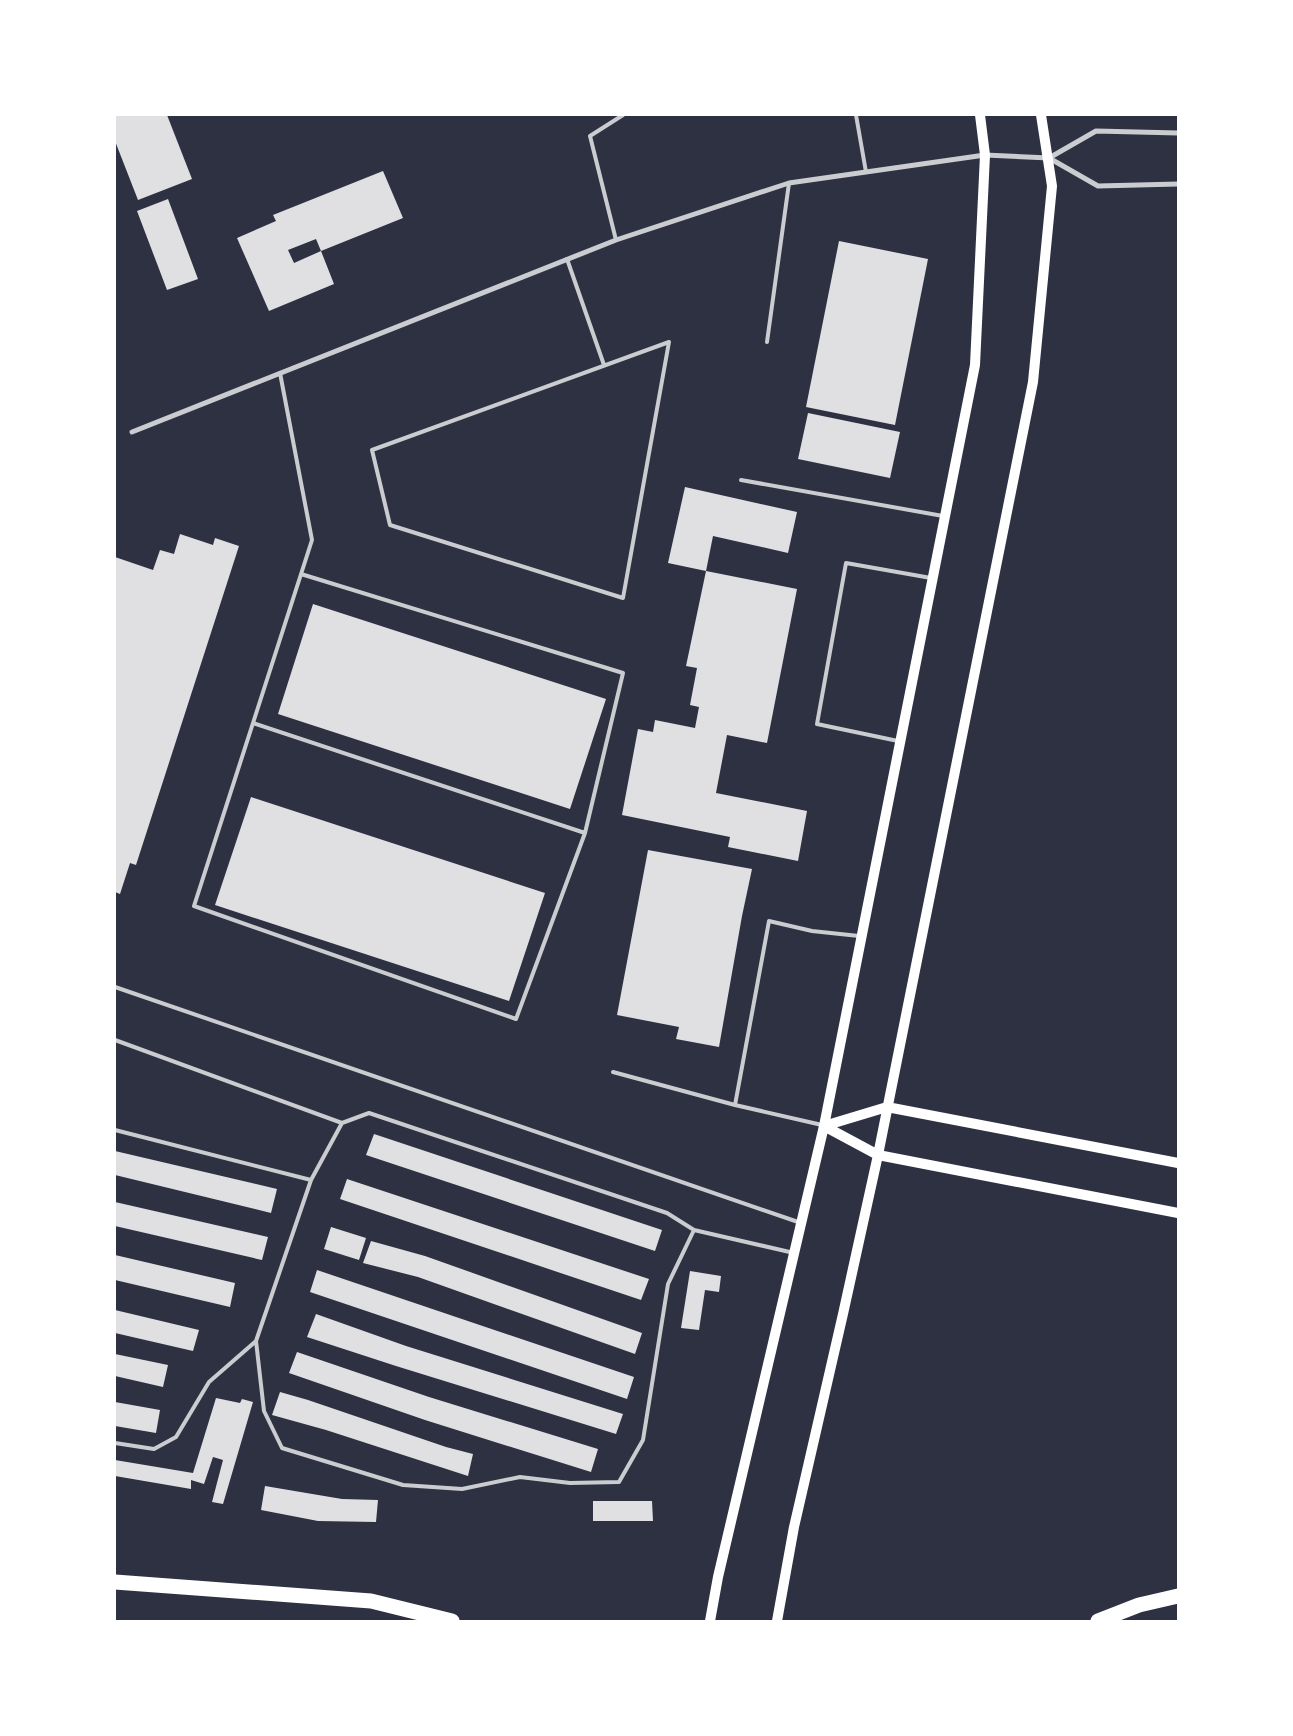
<svg xmlns="http://www.w3.org/2000/svg" width="1293" height="1736" viewBox="0 0 1293 1736" font-family="Manrope,sans-serif">
  <style>
    .building { fill: #e0e0e3 }
    .lines { fill: none; stroke-linecap: round; stroke-linejoin: round }
    .service { stroke: #caccd0; stroke-width: 4 }
    .minor { stroke: #caccd0; stroke-width: 5 }
    .secondary { stroke: #fff; stroke-width: 10 }
    .motorway { stroke: #fff; stroke-width: 15 }
  </style>
  <rect width="100%" height="100%" fill="#2d3142"/>
  <!-- building -->
  <path class="building" d="M115 115H167L192 179 138 200 115 141Z
    M383 171 403 218 321 251 316 239 288 250 294 263 321 251 334 284 269 311 237 238 276 221 273 215Z
    M168 199 198 279 167 290 137 211Z
    M839 241 928 259 895 425 806 407Z
    M808 413 900 432 890 478 798 459Z
    M685 487 797 512 788 553 713 536 706 571 668 563Z
    M180 534 213 545 215 538 239 546 136 865 130 863 120 894 115 892V557L153 570 160 550 174 554Z
    M706 571 797 589 767 743 727 735 716 793 807 811 798 861 728 847 730 837 622 815 638 729 653 732 655 720 695 728 699 707 690 705 697 668 686 666Z
    M313 604 606 699 570 809 278 714Z
    M251 797 545 893 509 1001 215 905Z
    M648 850 752 869 742 916 719 1047 676 1039 679 1027 617 1015Z
    M374 1134 662 1230 655 1251 366 1155Z
    M115 1151 277 1189 271 1213 115 1175Z
    M347 1179 649 1279 641 1300 340 1199Z
    M115 1202 268 1237 262 1260 115 1226Z
    M331 1227 366 1238 359 1260 324 1249Z
    M371 1241 425 1256 642 1333 635 1354 418 1277 363 1263Z
    M115 1255 235 1283 230 1307 115 1280Z
    M317 1270 634 1377 627 1399 310 1292Z
    M690 1271 721 1276 719 1292 705 1290 699 1330 681 1328Z
    M115 1310 199 1330 193 1351 115 1333Z
    M316 1314 406 1346 623 1414 616 1434 396 1366 307 1337Z
    M297 1352 429 1397 598 1449 591 1472 425 1420 289 1373Z
    M115 1354 168 1365 163 1387 115 1376Z
    M280 1392 308 1400 446 1447 473 1454 468 1476 326 1430 272 1415Z
    M216 1398 240 1403 242 1399 253 1402 223 1504 212 1502 223 1460 213 1457 204 1484 191 1480V1489L115 1476V1460L193 1473Z
    M115 1402 160 1410 156 1433 115 1426Z
    M265 1486 342 1499 378 1500 376 1522 318 1521 261 1510Z
    M593 1501H652L653 1521H593Z"/>
  <g class="lines">
    <!-- service -->
    <path class="service" d="M856 115 866 172
      M616 240 590 136 623 115
      M567 259 604 365
      M669 342 623 598 390 525 372 450Z
      M767 342 789 183
      M280 373 312 540 253 723 585 833 623 673 301 574
      M741 480 943 516
      M253 723 194 906 516 1019 585 833
      M898 741 817 724 846 563 931 578
      M115 987 801 1223
      M115 1040 342 1123
      M613 1072 735 1105 822 1125
      M735 1105 769 921 812 931 859 936
      M115 1130 311 1180
      M256 1341 264 1411 282 1448 403 1485 462 1489 520 1477 570 1483 619 1482 643 1440 668 1284 694 1230
      M115 1443 154 1449 176 1437 209 1382 256 1341 311 1180 342 1123 369 1113 667 1213 694 1230 794 1253"/>
    <!-- minor -->
    <path class="minor" d="M1049 158 1096 131 1178 133
      M132 432 616 240 789 183 985 155 1049 158 1098 186 1178 184"/>
    <!-- secondary -->
    <path class="secondary" d="M824 1126 878 1155 1178 1213
      M824 1126 887 1107 1178 1163
      M710 1621 718 1577 824 1126 975 365 985 155 980 115
      M777 1621 794 1527 843 1314 878 1155 1033 382 1052 186 1041 115"/>
    <!-- motorway -->
    <path class="motorway" d="M115 1582 371 1601 452 1621
      M1098 1621 1139 1605 1178 1596"/>
  </g>
  <!-- border -->
  <rect width="1293" height="1736" fill="none" stroke="#ffffff" stroke-width="232"/>
</svg>
